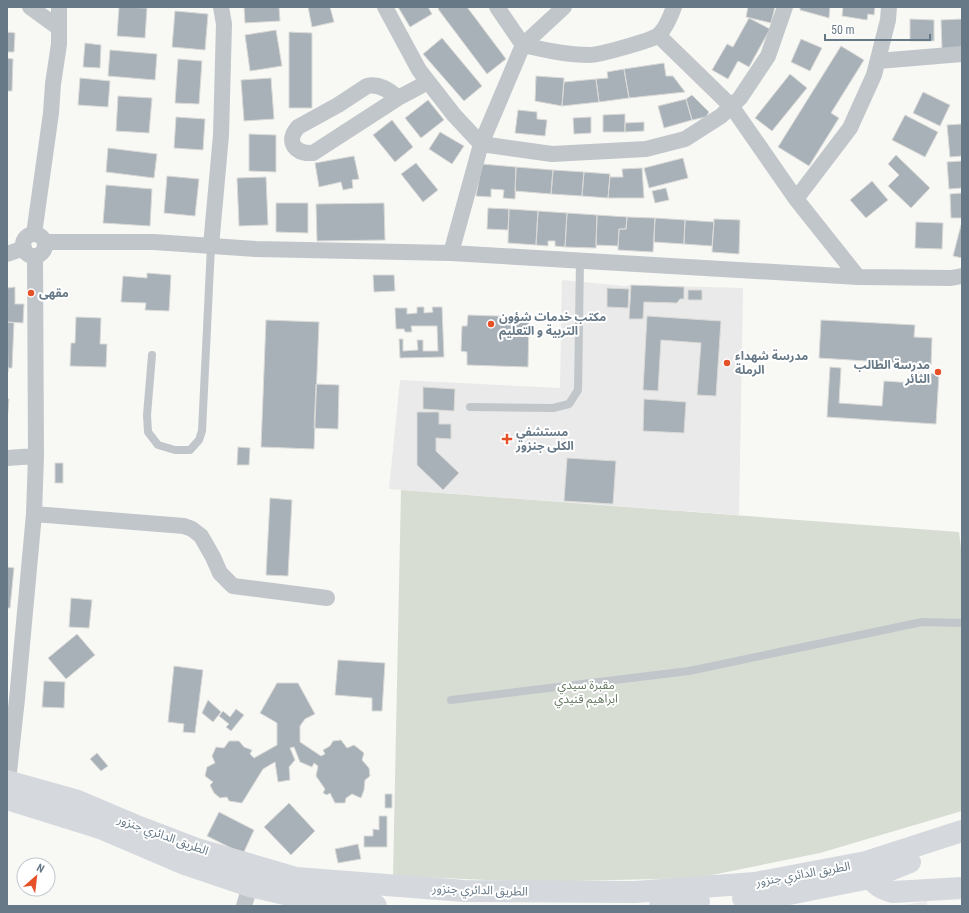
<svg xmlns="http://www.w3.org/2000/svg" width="969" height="913" viewBox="0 0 969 913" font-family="'Roboto Condensed','Noto Sans Arabic',sans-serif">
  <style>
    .built { fill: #e9eae9 }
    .green { fill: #d8ddd4 }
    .building { fill: #a8b1b7; stroke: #dadad8 }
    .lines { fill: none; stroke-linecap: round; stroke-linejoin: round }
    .lane { stroke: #c1c6ca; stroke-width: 8 }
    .street { stroke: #c1c6ca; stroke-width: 16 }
    .primary { stroke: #d5d9dd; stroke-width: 22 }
    .poi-dot { fill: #e65128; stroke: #fff; stroke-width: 1.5 }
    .labels { text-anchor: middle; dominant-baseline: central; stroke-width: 4; stroke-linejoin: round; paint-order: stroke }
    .poi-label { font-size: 12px; font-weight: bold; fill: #677987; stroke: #fff; text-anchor: start }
    .park-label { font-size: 12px; fill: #667962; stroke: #fff }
    .street-label { font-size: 12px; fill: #677987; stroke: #fff }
  </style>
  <rect width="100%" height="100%" fill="#f8f8f5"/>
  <!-- built -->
  <path class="built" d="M562 280 625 286 631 285 743 288 739 515 389 489 400 380 560 388Z
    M927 901V906H897Z"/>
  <!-- green -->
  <path class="green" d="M401 490 959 532 962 556V811L820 853 697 878 536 882 393 876Z"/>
  <!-- building -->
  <path class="building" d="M119 7 147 8 145 38 117 36Z
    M244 7H279L280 21 245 23Z
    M308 7H330L334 22 312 27Z
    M398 7H428L432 14 410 27Z
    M440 7H467L506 59 487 74 438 9Z
    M748 7H775L771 23 746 17Z
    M800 7H830L829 18 800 10Z
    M843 7H875L874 15 868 14 867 20 842 16Z
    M175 11 208 14 205 50 172 47Z
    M749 18 770 29 749 67 738 61 728 79 712 70 727 44 733 47Z
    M910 19 934 20V41H910Z
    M962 19V48L942 49 941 20Z
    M276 30 282 66 250 71 245 35Z
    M7 32 15 33 14 52H7Z
    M289 32 312 33V108H289Z
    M442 38 482 86 464 101 423 54Z
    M801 39 822 48 810 71 791 62Z
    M85 43 101 45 100 68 83 67Z
    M841 46 864 60 831 113 839 118 809 166 778 147Z
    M110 50 157 54 155 80 108 76Z
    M7 58 13 59 12 91H7Z
    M178 59 202 61 199 104 175 103Z
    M664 63 666 76H673L685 92 629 98 624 69Z
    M624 69 629 98 599 102 596 79 608 78 607 72Z
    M790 74 807 88 772 131 755 118Z
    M536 76 564 78 562 106 535 101Z
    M80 78 110 81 108 107 78 105Z
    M271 78 274 119 244 121 241 80Z
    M596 79 599 102 562 106 564 82Z
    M923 92 950 105 940 126 913 113Z
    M692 95 709 112 706 117 692 120 686 99Z
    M118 96 152 98 149 133 116 131Z
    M686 99 692 120 664 128 658 106Z
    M428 100 444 120 421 138 405 118Z
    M518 110 537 112V119L547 120 545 136 515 133Z
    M625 114V132H603V115Z
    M905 115 938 132 925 157 892 140Z
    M176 117 205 119 203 150 174 148Z
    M591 117V133L574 134 573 118Z
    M392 120 413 147 395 162 373 135Z
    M644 122V131L625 132V123Z
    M962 124V156L950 157 947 125Z
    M440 132 464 146 452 164 429 149Z
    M249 134 276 135V172L249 171Z
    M108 148 157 154 154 178 106 172Z
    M896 155 930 188 911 208 888 186 899 175 888 164Z
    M354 156 359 179 352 180 353 188 343 190 341 182 319 187 315 163Z
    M683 158 688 178 649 188 644 168Z
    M962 161V188L949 189 947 162Z
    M416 163 438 190 423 202 401 174Z
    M482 164 516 167 515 199 503 198 504 190 491 189V197L476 196Z
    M516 167 553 170 551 194 515 191Z
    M642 168 644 198H608L610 177H623L622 169Z
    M553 170 584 172 582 196 551 194Z
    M584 172 610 174 608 198 582 196Z
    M167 176 199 179 195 216 164 213Z
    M266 177 268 225 239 226 237 178Z
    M872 181 888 200 866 218 850 200Z
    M106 185 152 189 150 226 103 223Z
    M666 188 669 200 655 203 652 191Z
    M962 193V218H951L950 194Z
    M276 203H308V233L276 232Z
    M384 203 385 240 317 241 316 204Z
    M488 208 509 209 508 230 487 229Z
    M509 209 538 211 536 245 508 243Z
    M538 211 567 213 565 247 555 246V241H548V246L536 245Z
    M567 213 597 215 596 248 565 247Z
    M597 215 627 217 626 229H619L618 246 596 245Z
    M627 217 655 218 653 252 618 250 619 229H626Z
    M655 218 685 220 684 244 654 242Z
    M714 219 740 220 739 254 712 252Z
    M685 220 714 222 712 246 684 244Z
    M916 222 943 223 942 249 915 248Z
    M961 225 962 226V258L953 256Z
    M147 273 171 275 169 311 145 310 146 303 121 302 123 276 147 278Z
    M373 275H394L395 291 374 292Z
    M631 285 684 287V299H680L677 303 644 302 643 319H629Z
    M15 287V304H24L23 323 7 322V288Z
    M607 288 629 289 628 308 607 307Z
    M688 290H702V300H688Z
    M417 307H424V313L433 312 432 307H442L444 357 400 358 399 339H403V351L418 350 417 340H423V351H438L437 326H411L412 332H405L404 329H396L395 308H407V314L417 313Z
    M468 315 529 317 528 367 467 365V352L461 351 462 326H467Z
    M647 316 721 321 716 396 697 395 701 343 661 340 658 391 643 390Z
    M76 317 101 318 100 344H107L106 367 70 366 71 343H75Z
    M266 320 319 322 314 449 261 447Z
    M821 320 915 325 914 337 932 338 931 365 819 358Z
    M7 322 14 323 12 368H8V372Z
    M830 367 841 368 839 403 882 406 884 381 913 383V372L939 374 936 424 827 417Z
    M316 384 339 385 338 429 314 428Z
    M423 387 455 389 454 411 423 409Z
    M7 399H9L7 422Z
    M644 399 686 402 684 433 643 431Z
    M417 412H439V424H451V439L436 438V451L459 473 443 490 417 465Z
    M238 447 250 448 249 465H237Z
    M567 458 616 461 613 504 564 501Z
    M55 463H63V483H55Z
    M270 498 292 500 288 576 266 575Z
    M7 567 14 568 10 608H7Z
    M71 598 92 600 89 628 69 627Z
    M77 634 95 655 66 679 48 658Z
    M338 660 385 663 382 711H372V698L335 695Z
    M174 666 203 670 195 733 183 732 184 724 168 722Z
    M44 681 65 682 64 708 42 707Z
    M277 683H298L315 714 305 719 300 726V742L321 756 325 754 323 750 330 746 333 741 341 740 347 748 354 745 364 753 362 760 369 768 370 776 365 780 364 790 361 798 352 794 346 798 345 803H335L330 793 327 795 323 793 325 789 316 776 318 766 314 763 312 767 300 762 294 747 290 748 295 760 289 767 290 780 278 782 275 762 263 769 242 803 229 801 227 797 220 798 214 793 210 785 213 782 205 776 207 767 215 763 212 756 216 747 224 748 229 741H239L244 747 252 750 250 754 254 758 277 745V723L260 713Z
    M208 700 221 712 213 722 202 713Z
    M236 709 244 715 231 731 226 727 229 724 219 716 223 711 230 717Z
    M97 753 108 766 101 771 90 759Z
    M385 794H392V808H385Z
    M289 803 315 831 291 855 264 827Z
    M219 812 254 830 243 854 207 836Z
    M379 816H387V847H364V836H373V829L379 830Z
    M358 844 361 859 338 863 335 849Z"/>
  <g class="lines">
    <!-- lane -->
    <path class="lane" d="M152 355 147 415 148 432 158 445 175 450H190L199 440 202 431 211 246
      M470 407 553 408 569 404 578 390 580 260
      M451 700 689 671 922 622 962 623"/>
    <!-- street -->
    <path class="street" d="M30 7 59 28
      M385 7 419 70 454 115 481 144 552 154 646 149 685 139 721 116 740 98 768 56 785 7
      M497 7 523 45C545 50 567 55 590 55 599 55 649 41 657 36 665 31 671 15 674 7
      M658 35 732 107 796 199 858 277
      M878 61 962 54
      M398 98C389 90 379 83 367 86L338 105 298 127C285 142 295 154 313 153L398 98 428 82
      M796 199 850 128 874 75 888 20 889 7
      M34 234 51 113 53 84 59 44V7
      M23 245a11 11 0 1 1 22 0a11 11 0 1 1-22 0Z
      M45 242H154L256 249 451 253 858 277 951 278 962 276
      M211 246 221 135 224 24 221 7
      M451 253 481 144 523 45 564 7
      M7 254 24 248
      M7 458 36 456
      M34 514 184 526 192 529 201 536 213 557 220 573 233 586 327 598
      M8 781 17 699 34 514 36 456 35 256
      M244 906 250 886"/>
    <!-- primary -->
    <path class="primary" d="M7 781 75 800 134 825 197 849 296 878 464 891 635 892 755 883 866 862 962 831
      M7 799 100 828 182 863 250 886 285 894 376 906
      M867 866C871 882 877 888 893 892L962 888
      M743 898 789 894 870 878 910 862
      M660 906 699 902"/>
  </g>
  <!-- markers -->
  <g class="poi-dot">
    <circle cx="31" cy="293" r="4"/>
    <circle cx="491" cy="324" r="4"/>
    <circle cx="727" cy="363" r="4"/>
    <circle cx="938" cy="372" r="4"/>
    <path d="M505 433h4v4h4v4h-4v4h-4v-4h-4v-4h4z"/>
  </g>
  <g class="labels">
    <!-- poi labels -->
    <g class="poi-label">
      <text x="39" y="293">مقهى</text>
      <text x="499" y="317">مكتب خدمات شؤون<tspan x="499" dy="14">التربية و التعليم</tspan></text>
      <text x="735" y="356">مدرسة شهداء<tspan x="735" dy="14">الرملة</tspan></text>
      <text x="930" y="365" text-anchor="end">مدرسة الطالب<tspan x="930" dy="14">الثائر</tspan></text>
      <text x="516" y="432">مستشفي<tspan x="516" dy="14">الكلى جنزور</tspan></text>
    </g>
    <!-- park labels -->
    <g class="park-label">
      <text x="586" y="685">مقبرة سيدي<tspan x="586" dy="14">ابراهيم قنيدي</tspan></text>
    </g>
    <!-- street labels -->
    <g class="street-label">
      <text transform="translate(163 835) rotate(20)">الطريق الدائري جنزور</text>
      <text transform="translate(803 874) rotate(-10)">الطريق الدائري جنزور</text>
      <text transform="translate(480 890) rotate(2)">الطريق الدائري جنزور</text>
    </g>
  </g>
  <!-- border -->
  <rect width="969" height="913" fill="none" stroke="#677987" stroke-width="16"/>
  <!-- north arrow -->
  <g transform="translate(36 877) rotate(28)"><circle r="19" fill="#ffffff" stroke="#c2c9cf"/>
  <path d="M0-3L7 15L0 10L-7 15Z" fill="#e65128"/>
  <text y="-6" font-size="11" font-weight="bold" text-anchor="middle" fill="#677987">N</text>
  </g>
  <!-- scale -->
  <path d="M825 34v6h105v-6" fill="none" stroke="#677987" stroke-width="2"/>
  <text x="831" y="34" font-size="12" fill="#677987" stroke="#ffffff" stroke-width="3" paint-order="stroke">50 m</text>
</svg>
